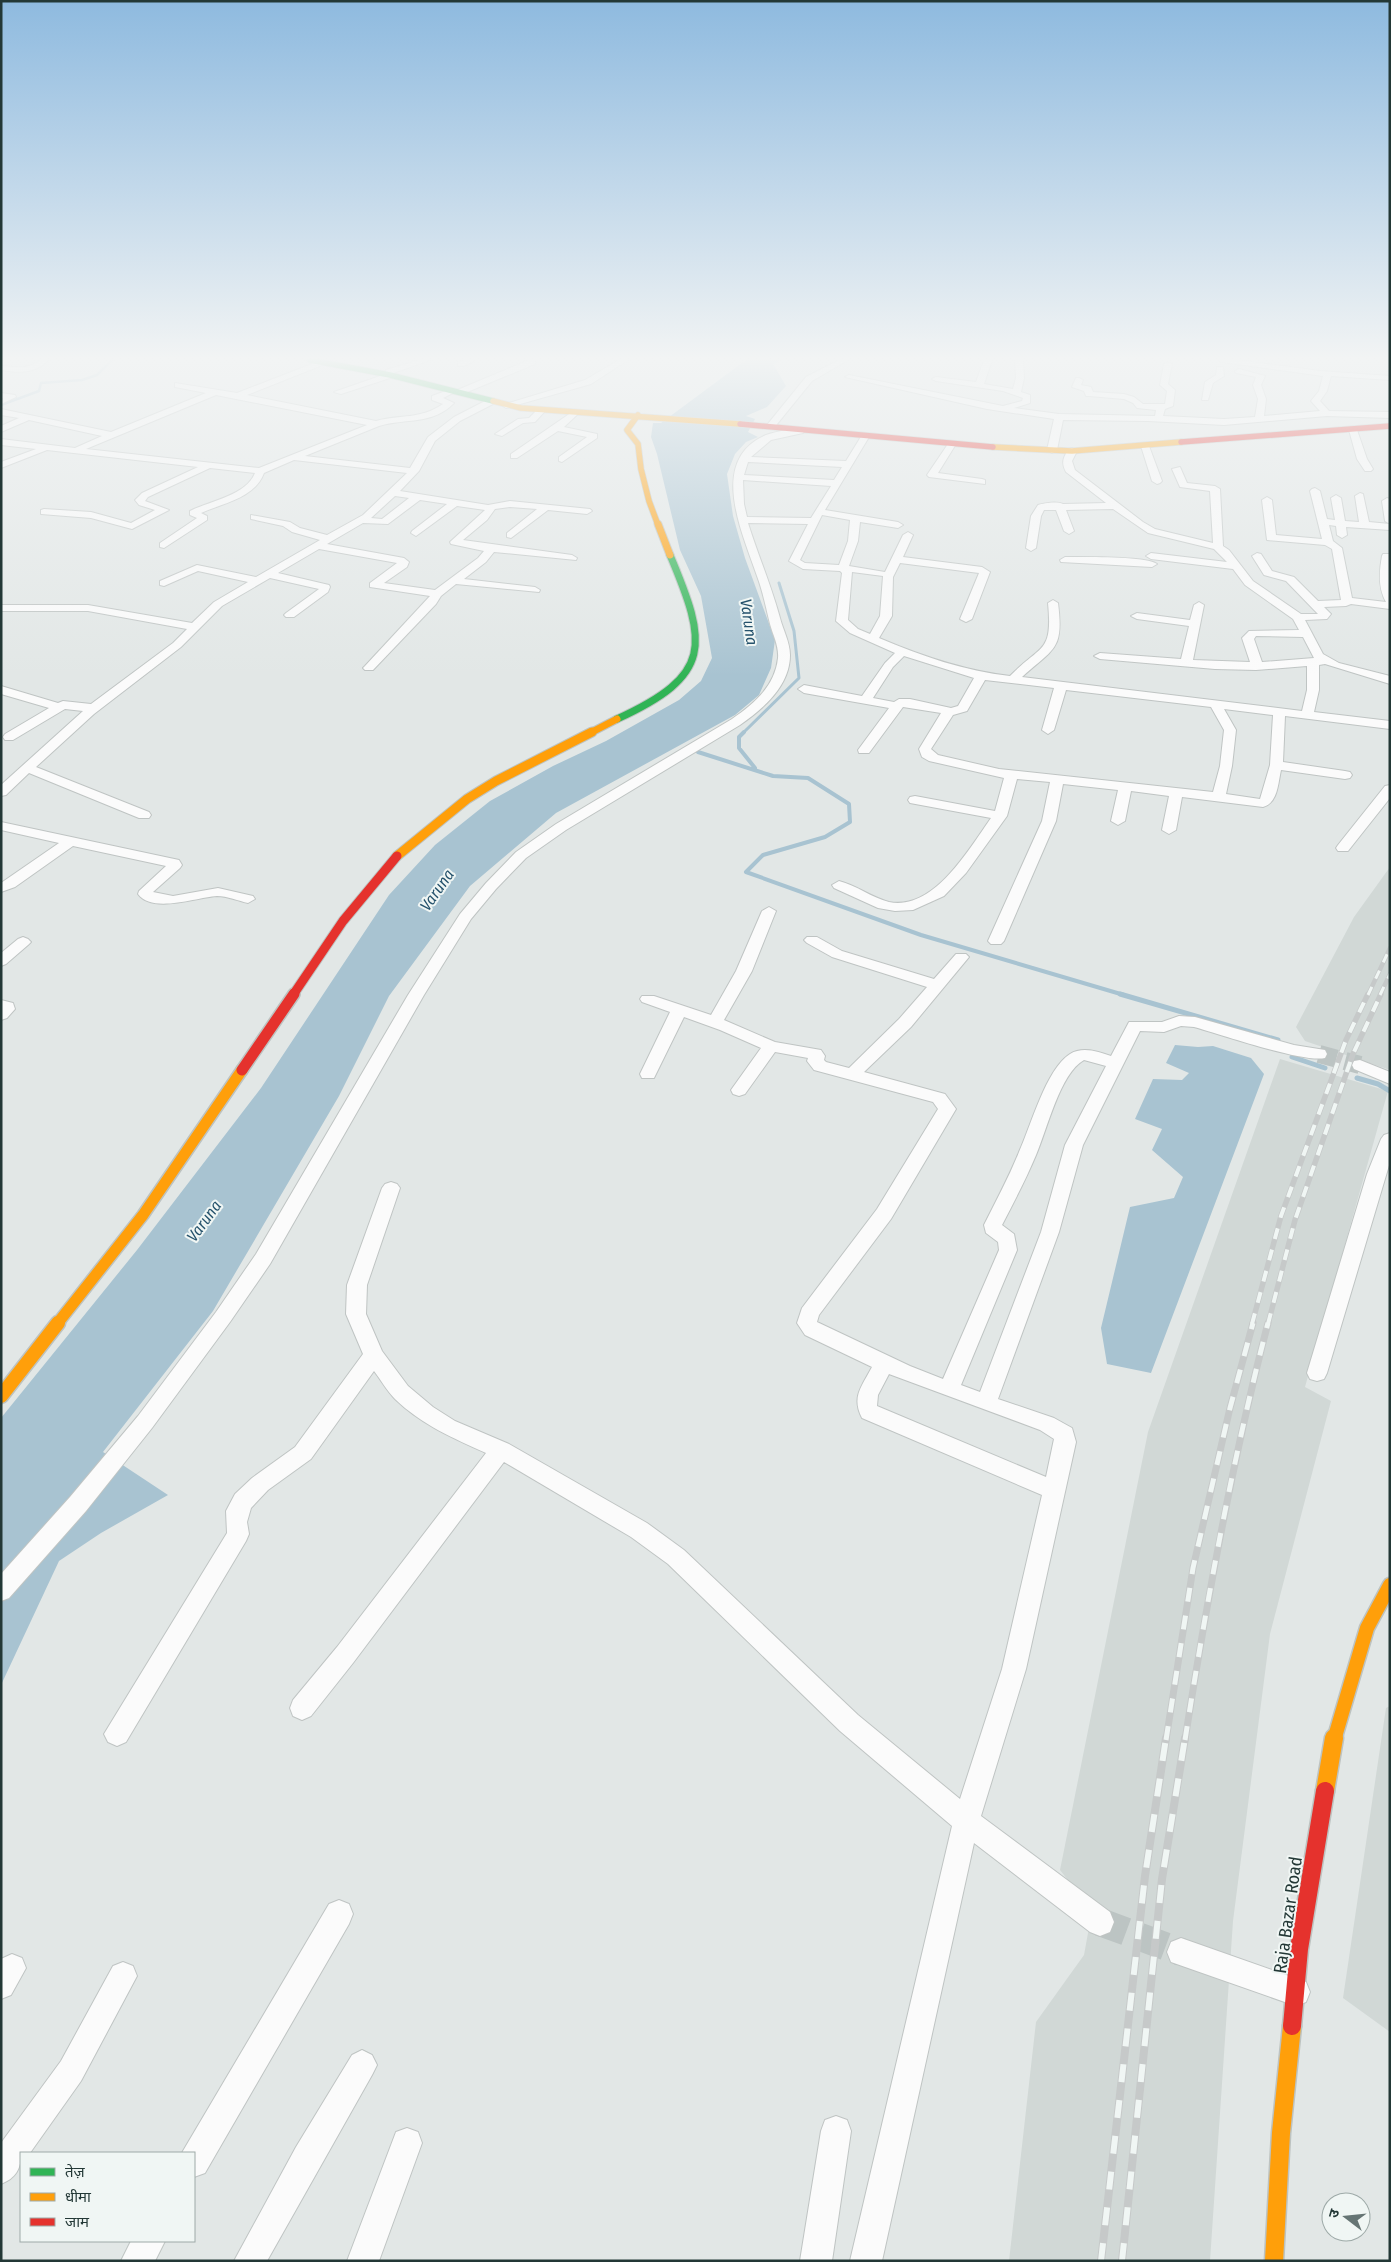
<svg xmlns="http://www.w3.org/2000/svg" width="1391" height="2262" viewBox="0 0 1391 2262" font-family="'Fira Sans Condensed','Noto Sans Devanagari',sans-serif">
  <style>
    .built { fill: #d1d8d6 }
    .water { fill: #a8c3d1 }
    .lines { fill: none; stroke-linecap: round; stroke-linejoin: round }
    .stream-far3 { stroke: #a8c3d1; stroke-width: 2.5 }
    .stream-far2 { stroke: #a8c3d1; stroke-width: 3 }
    .stream-far1 { stroke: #a8c3d1; stroke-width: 4 }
    .stream { stroke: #a8c3d1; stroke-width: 5 }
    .street-tunnel-far1 { stroke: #bcc4c3; stroke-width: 18; stroke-dasharray: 18 9; stroke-linecap: butt }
    .street-tunnel { stroke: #bcc4c3; stroke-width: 28; stroke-dasharray: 28 14; stroke-linecap: butt }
    .street-casing { stroke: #bfc4c3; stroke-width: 2 }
    .fast-far1-casing { stroke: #bdc3c1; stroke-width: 7 }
    .fast-casing { stroke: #bdc3c1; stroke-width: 9 }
    .slow-far5-casing { stroke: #bdc3c1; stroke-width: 7 }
    .slow-far4-casing { stroke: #bdc3c1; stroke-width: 9 }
    .slow-far3-casing { stroke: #bdc3c1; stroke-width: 11 }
    .slow-far2-casing { stroke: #bdc3c1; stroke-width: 14 }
    .slow-far1-casing { stroke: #bdc3c1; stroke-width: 17 }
    .slow-casing { stroke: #bdc3c1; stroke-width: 21 }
    .jam-far3-casing { stroke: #bdc3c1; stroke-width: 7 }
    .jam-far2-casing { stroke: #bdc3c1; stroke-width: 11 }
    .jam-far1-casing { stroke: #bdc3c1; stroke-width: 14 }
    .jam-casing { stroke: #bdc3c1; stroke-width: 21 }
    .street { fill: #fbfbfb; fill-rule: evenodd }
    .fast-far1 { stroke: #30b455; stroke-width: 5.5 }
    .fast { stroke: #30b455; stroke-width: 7 }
    .slow-far5 { stroke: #ff9f0a; stroke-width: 5.5 }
    .slow-far4 { stroke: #ff9f0a; stroke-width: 7 }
    .slow-far3 { stroke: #ff9f0a; stroke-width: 9 }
    .slow-far2 { stroke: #ff9f0a; stroke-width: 11 }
    .slow-far1 { stroke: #ff9f0a; stroke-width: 14 }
    .slow { stroke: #ff9f0a; stroke-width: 18 }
    .jam-far3 { stroke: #e5322d; stroke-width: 5.5 }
    .jam-far2 { stroke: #e5322d; stroke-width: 9 }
    .jam-far1 { stroke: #e5322d; stroke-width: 11 }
    .jam { stroke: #e5322d; stroke-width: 18 }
    .rail-far3-casing { stroke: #c6c9c9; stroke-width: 4.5 }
    .rail-far2-casing { stroke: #c6c9c9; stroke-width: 5.5 }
    .rail-far1-casing { stroke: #c6c9c9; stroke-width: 7 }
    .rail-casing { stroke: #c6c9c9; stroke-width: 8 }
    .rail-far3 { stroke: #f0f6f4; stroke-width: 3; stroke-dasharray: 9; stroke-linecap: butt }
    .rail-far2 { stroke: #f0f6f4; stroke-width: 4; stroke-dasharray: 11; stroke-linecap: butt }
    .rail-far1 { stroke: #f0f6f4; stroke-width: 5; stroke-dasharray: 14; stroke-linecap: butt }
    .rail { stroke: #f0f6f4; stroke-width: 6; stroke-dasharray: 18; stroke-linecap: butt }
    .labels { text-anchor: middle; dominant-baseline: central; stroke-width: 4; stroke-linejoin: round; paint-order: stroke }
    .water-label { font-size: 16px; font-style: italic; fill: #25526c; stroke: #f0f6f4 }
    .near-street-label { font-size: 18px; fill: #233836; stroke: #f0f6f4 }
  </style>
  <rect width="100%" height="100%" fill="#e2e7e6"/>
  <!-- built -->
  <path class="built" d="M1390 867V1070L1305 1041 1296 1027 1354 917Z
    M1280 1059 1388 1091 1305 1387 1331 1401 1270 1634 1233 1921 1210 2261H1009L1036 2022 1084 1955 1092 1911 1060 1870 1148 1432Z
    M1390 1706V2032L1343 1998 1386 1708Z"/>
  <!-- water -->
  <path class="water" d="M746 360H782L773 364 786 386 767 407 746 416 755 419 748 432 758 437 746 442 735 454 727 474 733 516 745 558 775 640 771 668 759 695 735 715 556 813 470 886 389 996 339 1096 213 1311 103 1452 168 1495 101 1533 59 1561 1 1685V1418L137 1250 261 1088 389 895 435 845 490 801 553 766 606 741 679 700 701 681 712 658 701 596 680 550 657 454 651 437 653 423H661Z
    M1175 1045 1198 1047 1213 1046 1251 1058 1264 1074 1151 1373 1107 1364 1101 1328 1130 1207 1174 1198 1183 1177 1152 1150 1162 1129 1135 1119 1153 1079 1182 1080 1189 1073 1166 1063Z"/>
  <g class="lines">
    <!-- stream-far3 -->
    <path class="stream-far3" d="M1 405 39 391 41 383 82 380 97 375 112 360"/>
    <!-- stream-far2 -->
    <path class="stream-far2" d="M743 733 799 678 794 631 779 583"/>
    <!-- stream-far1 -->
    <path class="stream-far1" d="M744 732 739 737V748L755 768
      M698 752 773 776 808 778 849 804 850 822 825 837 763 855 746 872 921 935 1124 995"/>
    <!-- stream -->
    <path class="stream" d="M1120 994 1278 1040
      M1292 1057 1325 1068
      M1357 1078 1378 1084 1390 1091"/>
    <!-- street-tunnel-far1 -->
    <path class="street-tunnel-far1" d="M1319 1054 1360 1065"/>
    <!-- street-tunnel -->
    <path class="street-tunnel" d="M1100 1922 1181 1952"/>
    <!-- street casing -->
    <g class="street-casing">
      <path id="street" d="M40 360H48C35 374 18 373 1 370V366C15 367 28 370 40 360Z
        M322 360 326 362 325 364 247 395 376 421C402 414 419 420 443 404L432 400V396L451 389 455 391 529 360H535V364L460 395 453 393 443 398 454 403C433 425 406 418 379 426L305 456 410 468 428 437 454 417 487 400H493V404L460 421 435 441 419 471 400 491 488 505 510 501 590 509 592 511 587 514 548 510 511 538 507 537V533L537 509 510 507 495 509 487 520 463 540 572 555 577 558 576 560 494 552 486 562 464 579 535 587 540 590 539 592 456 584 441 596 436 604 373 670H365L363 668 365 666 430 596 370 587V583L397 563 319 549 278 573 329 585 330 587 328 592 294 617H286L284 615 286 613 319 589 270 578 222 606 181 647 94 714 36 767 149 812 151 815 149 818H139L29 773 6 795 1 796V785L83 711 65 709 13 740H5L3 737 5 734 49 708 1 694V686L58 703 63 701 91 704 173 643 187 629 88 611H1V605H88L192 623 214 602 248 582 198 571 164 586 160 585V581L197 565 256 577 320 540 292 532 283 526 251 519V515L290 522 300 528 327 535 363 515 407 473 294 460 264 473C255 498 223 503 201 513L207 516V520L164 548 160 547V543L197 518 190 515V511C209 501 246 496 255 473L210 468 148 497 145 501 169 510 132 529 91 518 41 514V510L44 509 91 512 131 523 155 510 139 505 135 500 142 493 198 467 47 450 1 468V462L36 449 1 445V439L75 448 102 436 29 420 1 432V426L19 418 1 415V409L111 432 206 393 175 387V383L237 393ZM216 395 367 425 259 468 86 449ZM395 496 409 498 382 519 371 518ZM420 500 447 504 412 531 411 533 416 536 457 506 485 510 450 542 451 544 484 551 478 558 435 590 384 583 407 567 409 562 404 558 327 544 363 523 388 524Z
        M419 360H430L393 373V377L341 394 334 392 386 374V370Z
        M465 360H475L464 366H458V362Z
        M619 360H628L591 384 506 408 502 405 585 380Z
        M839 360H848L812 381 773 429H767V425L806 377Z
        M984 360H992L984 384 1013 389 1016 378 1015 360H1023L1024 378 1021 392 1030 395V403L1014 408 1059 414 1155 416 1156 410 1137 408 1133 403 1124 399 1089 396H1086L1084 391 1072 387 1076 378H1079L1083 380 1081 385 1091 387 1093 392 1124 394 1134 397 1143 404H1165L1167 391 1160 385 1164 364 1168 362 1172 364 1168 384 1175 390 1173 406 1165 409 1163 416 1224 419 1255 417 1258 399 1253 385 1256 377 1236 373 1235 371 1239 369 1265 376 1261 385 1266 399 1264 416 1320 411 1311 401 1319 391 1323 376 1222 362 1218 360H1237L1320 371 1390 376V380L1331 376 1327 391 1320 401 1329 411 1390 412V418L1327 416 1224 425 1148 421 1063 420 1057 450 1052 453 1047 450 1054 419 987 409 845 377 849 375 1003 406 1022 401 1023 398 1003 391 936 381 932 379 936 377 976 382Z
        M1217 367H1223L1224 376 1213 383 1208 400H1202L1205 382 1216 375Z
        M1 393 15 395 16 397 1 404 3 398H1Z
        M539 408 546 410 535 422 523 423 502 436 495 434 518 419 529 418Z
        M575 410 579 413 564 427 597 434V438L562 462 559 461V457L587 437 558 431 517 458H511V454Z
        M800 428 804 431 803 433 771 440 751 457 846 461 862 435H868L869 437 825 510 898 522 903 525 898 528 860 522 858 541 849 566 885 572 903 535 908 532 913 535 903 557 982 567 990 572 972 619 966 622 960 619 979 573 900 563 893 577 892 616 879 638C921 656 965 671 1010 676 1041 644 1053 654 1048 603L1053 600 1058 603C1064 650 1054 648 1022 677L1302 711 1307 690V666L1256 670 1215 669 1100 659 1094 656 1100 653 1181 659 1189 626 1137 619 1131 616 1137 613 1190 620 1194 605 1199 602 1204 605 1193 660 1250 662 1242 638 1249 631 1299 630 1293 619 1245 585 1233 569 1151 559 1146 556 1151 553 1227 562 1214 549 1148 533 1113 509 1066 510 1074 531 1069 534 1064 531 1056 510H1044L1041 516 1036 548 1031 551 1026 548 1031 516 1038 505C1044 503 1057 501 1063 504L1106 503 1066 472C1061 463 1063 457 1069 449L1072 448 1077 451 1072 461 1075 470 1143 522 1155 529 1213 543 1210 491 1180 487 1172 469 1180 467 1187 483 1215 486 1220 489 1223 546 1229 550 1253 581 1301 614H1318L1286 581 1264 575 1252 556 1257 553 1261 554 1272 571 1294 577 1318 601 1341 600 1332 549 1325 545 1267 540 1262 500 1267 497 1272 500 1276 535 1322 539 1310 491 1312 489 1315 488 1320 491 1327 519 1335 520 1331 498 1336 495 1341 498 1345 521 1359 522 1355 496 1360 493 1363 494 1369 522 1390 524V530L1346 527 1347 535 1342 538 1337 535 1336 526 1329 525 1333 541 1342 548 1352 598 1386 602C1378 588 1379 572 1382 556L1383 554H1390V609L1351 604 1346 606 1324 607 1331 614 1327 619 1305 620 1323 654 1339 663 1390 676V684L1325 664 1319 665V690L1314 712 1390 721V729L1285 716 1283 762 1345 771 1350 772 1352 775 1350 778 1345 779 1281 770C1278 783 1278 803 1263 807L1182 797 1176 830 1169 834 1162 830 1169 796 1131 791 1125 821 1118 825 1111 821 1118 790 1063 784 1056 821 1004 941 1001 944H991L988 941 1042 821 1050 782 1017 779 1007 816 966 873 944 896 913 910 895 911 878 908 834 888 832 885 839 881C856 885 872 898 889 902 934 911 969 849 991 818L910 803 908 800 910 797 915 796 995 811 1004 778 929 761 922 757 919 749 941 713 903 707 869 753H859L858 750 889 708 804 693 798 689 804 685 862 696 885 663 895 653 850 633 836 621 842 573 840 571 803 569 789 561 808 524 748 523C758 555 771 585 780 618 783 630 790 642 790 655 790 686 763 709 740 725L566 830 526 858 496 889 471 919 424 995 270 1264 230 1322 152 1428 86 1511 9 1598 1 1601V1574L70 1497 138 1416 216 1312 256 1254 408 995 460 914 486 883 516 852 556 824 732 719C754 704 775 686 778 658 779 646 773 635 770 624 766 608 763 592 757 576 743 534 707 460 766 435 777 431 789 430 800 428ZM748 462 842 467 834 480 744 475ZM743 480 831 486 811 518 747 517 744 504ZM822 515 850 520 848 541 839 565 805 563 800 560ZM852 572 883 576 880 616 870 634 858 629 848 620ZM1256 636 1303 637 1314 658 1262 662 1254 639ZM904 656 974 678 958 706 951 708 910 699H899L894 702 873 698 893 667ZM985 680 1054 688 1042 730 1048 734 1054 730 1066 690 1211 707 1224 730 1220 766 1213 792 999 769 938 755 931 749 953 715 967 711ZM1224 709 1273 715 1270 765 1260 799 1226 794 1232 766 1236 730Z
        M1350 428 1357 430 1367 459 1373 469 1371 471H1365L1357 459 1349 430Z
        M952 441 956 444 938 473 982 479 985 480V484L929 477 927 475 948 444Z
        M1145 443 1149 446 1162 481 1160 483 1157 484 1152 481 1141 446Z
        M1387 498 1390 499V524L1385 521 1382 501Z
        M1065 557C1081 557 1148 556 1157 564L1152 567 1061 562 1060 560Z
        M1390 785V798L1348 851H1338L1336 848 1338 845 1385 786Z
        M1 822 179 860 182 865 180 868 153 892 173 896 218 888 253 896 255 899 248 903C239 901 227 896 217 896 198 897 152 914 138 894L139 891 166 866 73 846 15 887 1 892V883L59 843 1 830Z
        M769 907 776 911 752 971 724 1020 775 1042 821 1050 825 1056 824 1060 826 1062 849 1068 899 1019 927 987 832 957 807 943 804 940 807 937H817L842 951 934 979 956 954H966L969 957 911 1027 864 1072 945 1094 956 1109 891 1219 819 1315 817 1322 910 1366 943 1379 999 1250 998 1242 986 1233 984 1225C996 1201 1009 1177 1019 1152 1031 1126 1046 1069 1070 1054 1083 1046 1099 1052 1111 1056L1129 1022H1162L1179 1016 1195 1017 1294 1045 1325 1050 1327 1054 1325 1058C1303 1063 1220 1034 1194 1027L1181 1026 1164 1032 1140 1031 1083 1145 1059 1232 998 1399 1054 1418 1072 1428 1076 1442 1026 1669 981 1816 1110 1912 1114 1922 1110 1932 1100 1936 1090 1932 974 1843 882 2261H850L952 1826 840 1731 668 1564 631 1537 504 1462 353 1663 311 1716 302 1720 293 1716 290 1708 293 1700 337 1647 486 1453C453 1438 422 1425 395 1399 387 1391 381 1380 374 1371L311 1459 268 1490 251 1508 247 1522 249 1534 246 1541 126 1742 117 1746 108 1742 104 1734 227 1533 226 1511 235 1494 252 1478 295 1447 363 1354 346 1314 347 1285 382 1188 385 1184 391 1182 397 1184 400 1188 367 1285 366 1314 382 1351 408 1386 433 1407 455 1421 509 1444 647 1523 684 1550 858 1715 960 1799 1002 1669 1042 1495 862 1418C851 1397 862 1386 872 1367L805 1335 797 1323 802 1308 877 1209 938 1109 933 1102 814 1070 807 1061 808 1058 775 1052 745 1094 739 1096 733 1094 731 1090 761 1048 720 1030 684 1017 654 1078H642L640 1074 670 1012 642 1002 640 999 642 996H654L711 1015 736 971 762 911ZM1084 1060 1106 1066 1065 1145 1041 1232 980 1392 961 1385 1017 1250 1014 1234 1002 1225C1014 1202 1026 1179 1036 1155 1047 1130 1060 1073 1084 1060ZM889 1374 1040 1430 1054 1439 1046 1477 877 1406 878 1395Z
        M23 937 28 939 31 942 28 945 6 964 1 966V953L18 939Z
        M1 1000 13 1003 15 1009 7 1018 1 1020Z
        M1360 1060 1390 1072V1084L1354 1069 1352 1065 1354 1061Z
        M1390 1133V1162L1327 1373 1324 1379 1317 1381 1310 1379 1307 1373 1367 1174 1381 1139 1384 1135Z
        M339 1900 349 1904 353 1914 349 1924 205 2173 194 2177V2153H182L183 2151 329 1904Z
        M1181 1938 1306 1982 1310 1992 1306 2002 1296 2006 1171 1962 1167 1952 1171 1942Z
        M12 1954 22 1958 26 1968 11 1995 1 1999V1959Z
        M123 1962 133 1966 137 1976 81 2081 30 2153H21C21 2169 16 2178 1 2184V2143L61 2061 113 1966Z
        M362 2050 372 2055 377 2065 372 2075 267 2261H234L296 2147 352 2055Z
        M836 2116 847 2120 851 2131 832 2261H800L821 2131 825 2120Z
        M407 2128 418 2132 422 2143 379 2261H347L396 2132Z
        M131 2241H165L155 2261H121Z"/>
    </g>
    <!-- fast-far1 casing -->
    <g class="fast-far1-casing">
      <path id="fast-far1" d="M310 360 390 375 493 401"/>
    </g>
    <!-- fast casing -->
    <g class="fast-casing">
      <path id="fast" d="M617 719C713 675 708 645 670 555"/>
    </g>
    <!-- slow-far5 casing -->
    <g class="slow-far5-casing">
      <path id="slow-far5" d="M493 401 521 408 740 424
        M638 415 627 430 638 444 641 469 649 501 658 525
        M993 447 1072 451 1181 442"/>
    </g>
    <!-- slow-far4 casing -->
    <g class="slow-far4-casing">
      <path id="slow-far4" d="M658 524 670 555
        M590 733 617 719"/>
    </g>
    <!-- slow-far3 casing -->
    <g class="slow-far3-casing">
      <path id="slow-far3" d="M397 856 467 799 496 781 592 732"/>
    </g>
    <!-- slow-far2 casing -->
    <g class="slow-far2-casing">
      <path id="slow-far2" d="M57 1324 143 1215 242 1070"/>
    </g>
    <!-- slow-far1 casing -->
    <g class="slow-far1-casing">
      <path id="slow-far1" d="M1 1396 58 1323
        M1334 1740 1367 1628 1390 1585"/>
    </g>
    <!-- slow casing -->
    <g class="slow-casing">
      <path id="slow" d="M1325 1791 1334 1738
        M1274 2261 1281 2133 1292 2026"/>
    </g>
    <!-- jam-far3 casing -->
    <g class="jam-far3-casing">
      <path id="jam-far3" d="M740 424 993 447
        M1181 442 1390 426"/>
    </g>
    <!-- jam-far2 casing -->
    <g class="jam-far2-casing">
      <path id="jam-far2" d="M293 995 343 921 397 856"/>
    </g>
    <!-- jam-far1 casing -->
    <g class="jam-far1-casing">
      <path id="jam-far1" d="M242 1070 294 994"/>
    </g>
    <!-- jam casing -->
    <g class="jam-casing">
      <path id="jam" d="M1292 2026 1299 1949 1325 1791"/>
    </g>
    <!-- street -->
    <use href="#street" class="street"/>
    <!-- fast-far1 -->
    <use href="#fast-far1" class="fast-far1"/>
    <!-- fast -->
    <use href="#fast" class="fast"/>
    <!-- slow-far5 -->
    <use href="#slow-far5" class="slow-far5"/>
    <!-- slow-far4 -->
    <use href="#slow-far4" class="slow-far4"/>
    <!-- slow-far3 -->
    <use href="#slow-far3" class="slow-far3"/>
    <!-- slow-far2 -->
    <use href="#slow-far2" class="slow-far2"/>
    <!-- slow-far1 -->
    <use href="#slow-far1" class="slow-far1"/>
    <!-- slow -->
    <use href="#slow" class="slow"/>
    <!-- jam-far3 -->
    <use href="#jam-far3" class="jam-far3"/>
    <!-- jam-far2 -->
    <use href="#jam-far2" class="jam-far2"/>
    <!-- jam-far1 -->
    <use href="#jam-far1" class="jam-far1"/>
    <!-- jam -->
    <use href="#jam" class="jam"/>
    <!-- rail-far3 casing -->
    <g class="rail-far3-casing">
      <path id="rail-far3" d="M1368 995 1390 948
        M1380 995 1390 974"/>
    </g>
    <!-- rail-far2 casing -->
    <g class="rail-far2-casing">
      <path id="rail-far2" d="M1252 1324 1281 1216 1346 1040 1368 994
        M1268 1324 1295 1220 1353 1054 1381 994"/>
    </g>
    <!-- rail-far1 casing -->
    <g class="rail-far1-casing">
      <path id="rail-far1" d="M1166 1740 1193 1568 1230 1408 1253 1323
        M1185 1740C1207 1599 1232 1461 1268 1323"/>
    </g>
    <!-- rail casing -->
    <g class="rail-casing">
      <path id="rail" d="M1101 2261 1145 1876 1166 1738
        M1122 2261 1162 1879 1185 1738"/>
    </g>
    <!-- rail-far3 -->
    <use href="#rail-far3" class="rail-far3"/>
    <!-- rail-far2 -->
    <use href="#rail-far2" class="rail-far2"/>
    <!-- rail-far1 -->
    <use href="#rail-far1" class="rail-far1"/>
    <!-- rail -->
    <use href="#rail" class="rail"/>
  </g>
  <!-- sky -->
  <linearGradient id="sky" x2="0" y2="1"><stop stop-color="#8ebadf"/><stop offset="0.53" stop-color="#f2f4f4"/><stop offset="1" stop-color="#f2f4f4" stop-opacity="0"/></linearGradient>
  <rect width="1391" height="676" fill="url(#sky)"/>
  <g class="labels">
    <!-- water labels -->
    <g class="water-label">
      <text transform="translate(749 622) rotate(82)">Varuna</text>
      <text transform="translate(437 890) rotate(-55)">Varuna</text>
      <text transform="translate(204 1221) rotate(-54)">Varuna</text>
    </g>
    <!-- near-street labels -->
    <g class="near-street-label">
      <text transform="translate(1288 1915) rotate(-82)">Raja Bazar Road</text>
    </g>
  </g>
  <!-- border -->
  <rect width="1391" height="2262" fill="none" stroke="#233836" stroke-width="5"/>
  <!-- legend -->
  <rect x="20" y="2152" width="175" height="90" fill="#f0f6f4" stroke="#9eaaa8"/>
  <rect x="30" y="2168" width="25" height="8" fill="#30b455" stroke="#9eaaa8"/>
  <text x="65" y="2177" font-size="15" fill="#233836">तेज़</text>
  <rect x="30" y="2193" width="25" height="8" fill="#ff9f0a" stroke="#9eaaa8"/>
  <text x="65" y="2202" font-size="15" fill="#233836">धीमा</text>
  <rect x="30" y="2218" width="25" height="8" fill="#e5322d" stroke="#9eaaa8"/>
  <text x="65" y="2227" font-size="15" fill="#233836">जाम</text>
  <!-- north arrow -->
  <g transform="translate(1346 2217) rotate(286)"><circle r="24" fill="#f0f6f4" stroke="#9eaaa8"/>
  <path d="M0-4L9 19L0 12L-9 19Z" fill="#667574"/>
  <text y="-8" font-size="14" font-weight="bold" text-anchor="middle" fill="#233836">उ</text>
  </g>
</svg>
